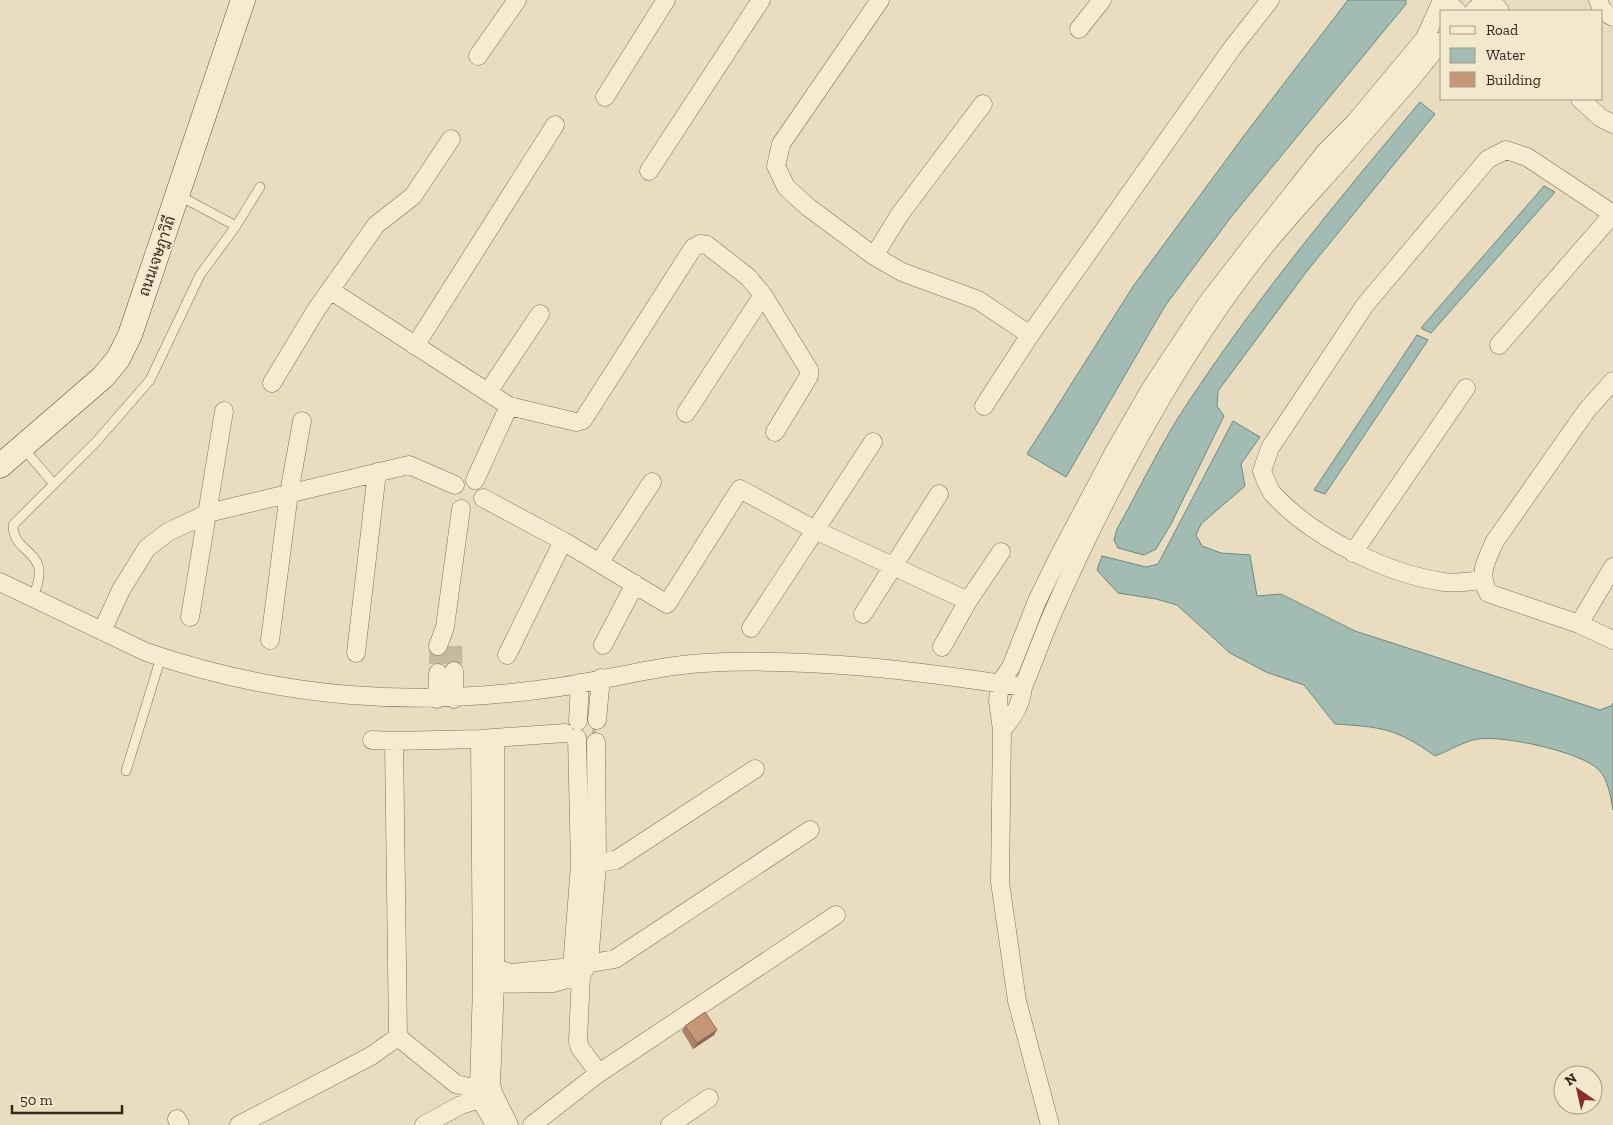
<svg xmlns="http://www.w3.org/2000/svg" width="1613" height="1125" viewBox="0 0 1613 1125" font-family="'Zilla Slab',Sarabun,serif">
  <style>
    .water { fill: #a2bcb4; stroke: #6a8981 }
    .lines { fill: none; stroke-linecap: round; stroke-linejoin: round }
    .street-tunnel { stroke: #c5b99e; stroke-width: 18; stroke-dasharray: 18 9; stroke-linecap: butt }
    .lane-casing { stroke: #826e58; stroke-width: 10 }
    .street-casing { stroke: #826e58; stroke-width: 19 }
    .secondary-casing { stroke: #634f3c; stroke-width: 25 }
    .lane { stroke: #f6ebd1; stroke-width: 9 }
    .street { stroke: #f6ebd1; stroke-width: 18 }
    .secondary { stroke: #f6ebd1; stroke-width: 24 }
    .wall { fill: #aa8265 }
    .shaded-wall { fill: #8b6a53 }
    .building { fill: #c69776; stroke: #8b6a53 }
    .labels { text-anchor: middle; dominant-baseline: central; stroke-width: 4.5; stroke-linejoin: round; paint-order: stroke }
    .street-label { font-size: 15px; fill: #32271c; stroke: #f2e8ce }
  </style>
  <rect width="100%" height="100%" fill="#eaddbf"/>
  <!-- water -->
  <path class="water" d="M1348 0H1406V4L1231 217 1165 306 1066 477 1027 454 1134 285 1246 133Z
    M1420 102 1435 114 1307 271 1218 391 1217 406 1224 416 1171 524 1156 549 1144 555 1118 548 1114 540 1117 529C1141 486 1162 441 1189 401 1259 295 1339 199 1420 102Z
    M1544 186 1555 192 1431 333 1421 328Z
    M1417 335 1428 340 1325 494 1314 490Z
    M1233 421 1260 437 1241 464 1245 486 1201 524 1196 535 1202 546 1221 553 1250 555 1257 596 1281 594 1355 631 1600 710 1611 706 1613 703V810C1611 798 1608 779 1599 770 1582 752 1503 735 1478 739 1464 741 1449 751 1435 756 1396 728 1381 727 1335 724L1304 685 1266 672 1230 653 1177 605 1156 599 1118 593 1097 570 1102 556 1146 567 1158 564Z"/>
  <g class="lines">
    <!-- street-tunnel -->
    <path class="street-tunnel" d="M438 646V673
      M453 646 454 671
      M565 733 596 731"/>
    <!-- lane casing -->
    <g class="lane-casing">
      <path id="lane" d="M178 195 236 226 260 187
        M23 448 54 484
        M32 598C56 549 13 557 13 525L96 442 150 380 200 275 236 226
        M126 771 161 657"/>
    </g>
    <!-- street casing -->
    <g class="street-casing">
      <path id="street" d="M880 0 781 144 776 166 786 187 808 207 874 256 902 272 978 300 1030 335
        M1445 0 1457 11
        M1492 0 1500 11
        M1598 0 1603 11 1613 17
        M1474 11 1486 0
        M1079 29 1102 0
        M478 56 517 0
        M605 97 666 0
        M1580 99 1601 118 1613 124
        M1328 158 1338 163 1413 77 1442 41
        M649 171 761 0
        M874 256 900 214 983 104
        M330 290 509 406
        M1499 345 1613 214
        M415 346 555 125
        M1613 381 1587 410 1495 541C1486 561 1478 572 1488 593L1579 624 1613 640
        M272 383 316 310 376 225 413 196 451 139
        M488 392 540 314
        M984 406 1030 335 1233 47 1270 0
        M686 413 763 295
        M475 480 509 406 576 422 583 420 693 248 700 244 707 245 748 277 763 295 809 370V376L775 432
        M483 498 563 541 667 604 740 489 815 530 968 601
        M1353 553 1466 388
        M599 563 652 482
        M1482 580C1470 581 1455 584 1444 582 1387 574 1312 537 1273 494 1268 488 1265 478 1262 471L1270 448 1365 305 1488 159 1506 150 1527 157 1613 214
        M0 582 146 652C283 699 417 708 559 687 608 680 654 666 704 663 811 657 918 671 1023 687
        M863 614 939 494
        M190 617 224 411
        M1579 624 1613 567
        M751 628 873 442
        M102 631 121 590 147 548 168 532 208 513 409 465 455 485
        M270 640 289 493 302 421
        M603 645 635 584
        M438 646 445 627 461 509
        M942 647 968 601 1001 552
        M356 653 377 472
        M507 655 563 541
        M437 699 438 673
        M454 699V671
        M597 720 601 678
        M578 721 580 683
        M1002 730C1014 716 1021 705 1023 687 1034 661 1043 635 1054 610 1110 484 1179 353 1266 245 1289 217 1314 190 1338 163
        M495 738V984L491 1084 494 1095 509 1125
        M480 739 482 984 479 1087 480 1099 495 1125
        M372 740 394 741
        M586 865 616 860 755 769
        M580 965 615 959 810 830
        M573 967 581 975 578 1041 580 1048 599 1073
        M501 970 511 973 572 967 580 865 577 738
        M484 984 553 983 581 975 589 963 597 864 596 742
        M491 1084 469 1087 456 1084 398 1037 394 741 480 739 565 733
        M177 1119 180 1125
        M239 1125 371 1056 398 1037
        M424 1125 461 1105 491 1096
        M532 1125 599 1073 836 915
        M670 1125 709 1098
        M1050 1125 1017 1001 1000 882 1002 730 998 701 1000 683 1011 667 1037 601 1058 558 1113 454 1151 388 1207 303 1258 237 1326 151 1355 122 1425 38 1442 0"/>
    </g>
    <!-- secondary casing -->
    <g class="secondary-casing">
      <path id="secondary" d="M0 466 103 377 118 359 130 335 243 0"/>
    </g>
    <!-- lane -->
    <use href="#lane" class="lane"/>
    <!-- street -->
    <use href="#street" class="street"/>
    <!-- secondary -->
    <use href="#secondary" class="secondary"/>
  </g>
  <!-- wall -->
  <path class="wall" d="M685 1026 714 1035 693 1049 682 1031Z"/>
  <!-- shaded-wall -->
  <path class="shaded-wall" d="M717 1030 714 1035 693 1049 697 1043Z"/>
  <!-- building -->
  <path class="building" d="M705 1012 717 1030 697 1043 685 1026Z"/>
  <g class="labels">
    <!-- street labels -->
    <g class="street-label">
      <text transform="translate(157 256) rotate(-71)">ถนนเจษฎาวิถี</text>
    </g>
  </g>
  <!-- legend -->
  <rect x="1440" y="10" width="162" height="90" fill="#f2e8ce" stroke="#a59b87"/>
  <rect x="1450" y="26" width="25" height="8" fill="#f6ebd1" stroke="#a59b87"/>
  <text x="1486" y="35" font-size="15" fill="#32271c">Road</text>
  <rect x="1450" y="48" width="25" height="15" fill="#a2bcb4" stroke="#a59b87"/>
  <text x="1486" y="60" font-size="15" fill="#32271c">Water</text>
  <rect x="1450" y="72" width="25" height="15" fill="#c69776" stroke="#a59b87"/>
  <text x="1486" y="85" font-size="15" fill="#32271c">Building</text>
  <!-- north arrow -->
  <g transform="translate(1578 1090) rotate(326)"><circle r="24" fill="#f2e8ce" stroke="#a59b87"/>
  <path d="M0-4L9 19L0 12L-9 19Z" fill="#8d2c2d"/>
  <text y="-8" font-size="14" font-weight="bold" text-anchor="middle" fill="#32271c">N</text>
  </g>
  <!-- scale -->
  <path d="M12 1105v8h110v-8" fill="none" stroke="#32271c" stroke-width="2.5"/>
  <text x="20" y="1105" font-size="15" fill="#32271c" stroke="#f2e8ce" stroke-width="4" paint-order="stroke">50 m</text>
</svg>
